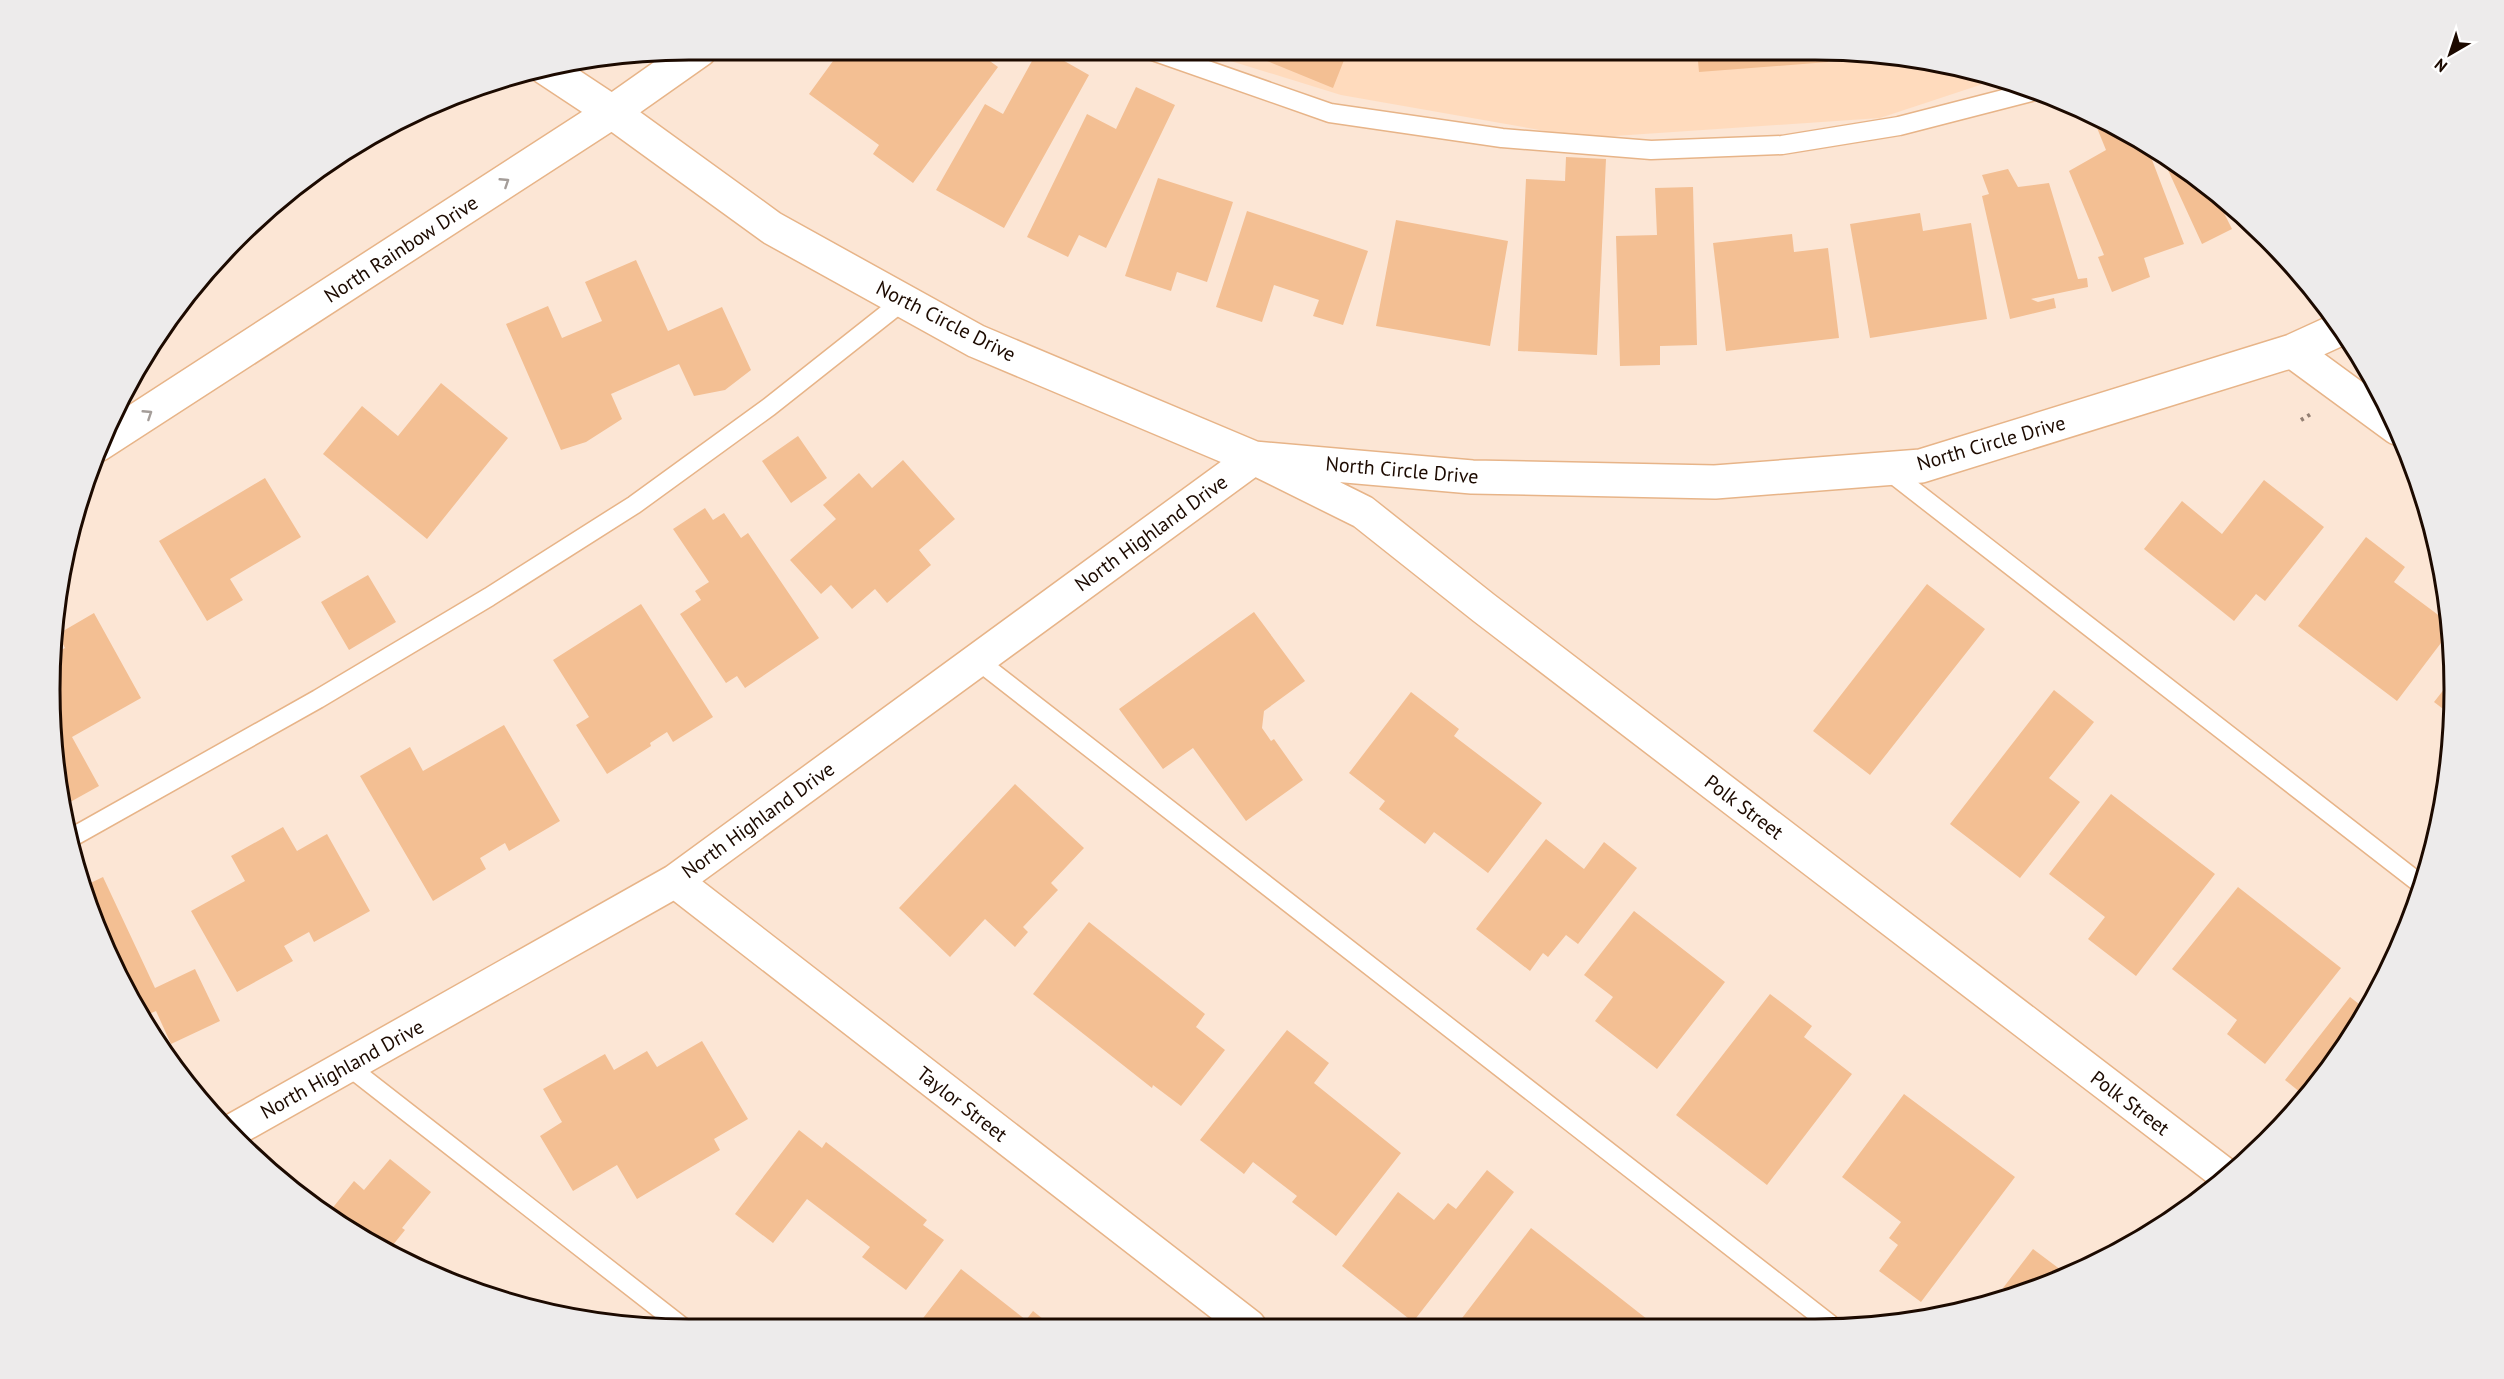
<svg xmlns="http://www.w3.org/2000/svg" width="2504" height="1379" viewBox="0 0 2504 1379" font-family="'PT Sans',sans-serif">
  <style>
    .built { fill: #ffdbbd }
    .building { fill: #f3bf93 }
    .lines { fill: none; stroke-linecap: round; stroke-linejoin: round }
    .service-casing { stroke: #e7b488; stroke-width: 21 }
    .minor-casing { stroke: #e7b488; stroke-width: 36 }
    .path { stroke: #937f72; stroke-width: 4; stroke-dasharray: 3 4.5; stroke-linecap: butt }
    .service { stroke: #fff; stroke-width: 18 }
    .minor { stroke: #fff; stroke-width: 33 }
    .oneway { stroke: #a49d99 }
    .labels { text-anchor: middle; dominant-baseline: central; stroke-width: 6; stroke-linejoin: round; paint-order: stroke }
    .street-label { font-size: 20px; fill: #1c0a00; stroke: #fff }
    .rim { fill: none; stroke: #1c0a00; stroke-width: 3 }
  </style>
  <rect width="100%" height="100%" fill="#fce6d5"/>
  <!-- built -->
  <path class="built" d="M1195 50 1856 51 1980 71 1998 79 1880 118 1585 138 1341 95Z"/>
  <!-- building -->
  <path class="building" d="M841 50H923L937 60 945 50H975L998 67 913 183 873 154 879 145 809 94Z
    M1038 50H1045L1089 75 1004 228 936 190 985 104 1003 114Z
    M1240 50H1348L1333 88Z
    M1697 51H1827L1828 62 1699 72Z
    M1136 87 1175 105 1106 248 1079 235 1068 257 1027 237 1087 114 1116 129Z
    M2093 118 2134 135 2146 144 2184 244 2144 258 2150 277 2112 292 2098 257 2104 255 2069 171 2106 150Z
    M1566 157 1606 159 1597 355 1518 351 1526 179 1565 181Z
    M2177 165 2236 208 2224 213 2232 229 2202 244 2168 170Z
    M2008 169 2018 187 2049 183 2078 279 2087 278 2088 287 2031 299 2038 302 2054 298 2056 308 2010 319 1982 196 1989 194 1982 175Z
    M1158 178 1233 202 1207 282 1177 272 1171 291 1125 276Z
    M1693 187 1697 345 1660 346V365L1620 366 1616 236 1657 235 1655 188Z
    M1247 211 1368 251 1343 325 1313 316 1319 300 1274 285 1262 322 1216 307Z
    M1920 213 1923 231 1971 223 1987 319 1870 338 1850 224Z
    M1396 220 1508 241 1490 346 1376 326Z
    M1792 234 1794 252 1828 248 1839 338 1726 351 1713 243Z
    M636 260 668 331 722 307 751 370 725 390 694 396 679 364 611 394 622 419 586 442 561 450 506 324 548 306 562 338 602 321 585 282Z
    M441 383 508 438 427 539 323 454 362 406 398 436Z
    M798 436 827 478 791 503 762 461Z
    M903 460 955 519 919 550 931 565 887 603 875 589 852 609 831 585 821 594 790 560 836 519 823 505 859 473 872 488Z
    M265 478 301 537 230 579 243 600 207 621 159 541Z
    M2264 480 2324 527 2265 601 2256 594 2234 621 2144 549 2182 501 2222 534Z
    M705 508 713 520 724 513 741 538 748 533 819 638 745 688 737 676 726 683 680 614 701 600 695 591 709 582 673 529Z
    M2366 537 2405 567 2394 582 2449 623 2450 631 2397 701 2298 626Z
    M368 575 396 622 349 650 321 602Z
    M1927 584 1985 629 1870 775 1813 731Z
    M641 604 713 717 673 742 667 732 650 743 651 746 607 774 576 725 589 717 553 660Z
    M1254 612 1305 681 1264 711 1262 728 1271 741 1274 739 1303 780 1246 821 1193 748 1163 769 1119 709Z
    M94 613 141 698 72 737 99 786 63 806 51 732V655L65 648 58 634Z
    M2452 679 2451 715 2434 702Z
    M2054 690 2094 722 2049 778 2080 802 2020 878 1950 824Z
    M1411 692 1459 729 1454 736 1542 803 1488 873 1434 832 1425 844 1379 809 1385 801 1349 773Z
    M504 725 560 821 509 851 505 843 480 858 486 869 433 901 360 776 410 747 423 771Z
    M1015 784 1084 848 1051 883 1058 890 1023 927 1028 932 1015 947 985 919 950 957 899 908Z
    M2111 794 2215 874 2136 976 2088 939 2105 917 2049 874Z
    M283 827 297 851 327 834 370 911 314 942 309 932 284 946 293 961 237 992 191 911 245 881 231 856Z
    M1546 839 1584 869 1604 842 1637 868 1578 944 1566 935 1548 957 1543 953 1530 971 1476 929Z
    M103 877 155 988 195 969 220 1021 171 1044 156 1011 142 1017 98 935 82 887Z
    M2238 887 2341 968 2265 1064 2227 1034 2237 1020 2172 969Z
    M1634 911 1725 982 1657 1069 1595 1021 1613 997 1584 975Z
    M1089 922 1205 1014 1196 1027 1225 1050 1181 1106 1153 1085 1152 1088 1033 994Z
    M1770 994 1812 1026 1804 1037 1852 1074 1767 1185 1676 1115Z
    M2350 997 2368 1011 2306 1097 2285 1080Z
    M1287 1030 1329 1063 1314 1083 1401 1153 1336 1236 1292 1202 1297 1196 1253 1162 1244 1174 1200 1140Z
    M702 1041 748 1119 714 1139 720 1150 637 1199 617 1165 573 1191 540 1136 562 1122 543 1089 605 1054 614 1070 647 1051 657 1067Z
    M1904 1094 2015 1177 1921 1302 1879 1271 1898 1245 1889 1238 1901 1222 1842 1177Z
    M799 1130 822 1148 826 1142 927 1220 923 1225 944 1240 906 1290 862 1257 870 1247 807 1199 773 1243 735 1214Z
    M390 1159 431 1192 402 1228 405 1230 388 1251 370 1244 327 1215 354 1181 364 1190Z
    M1487 1170 1514 1192 1413 1322 1342 1266 1398 1192 1434 1220 1448 1203 1456 1209Z
    M1531 1228 1652 1323 1651 1325 1456 1326Z
    M2033 1249 2065 1273 2014 1297 2003 1288Z
    M961 1269 1026 1320 1033 1311 1053 1327H919L917 1326Z"/>
  <g class="lines">
    <!-- service casing -->
    <g class="service-casing">
      <path id="service" d="M1150 50 1330 113 1502 138 1651 150 1782 145 1899 126 2031 92
        M1886 469 2423 886
        M977 660 1830 1324
        M69 839 318 699 489 597 634 505 769 407 903 301
        M348 1066 684 1328"/>
    </g>
    <!-- minor casing -->
    <g class="minor-casing">
      <path id="minor" d="M544 67 612 112 772 228 976 341 1254 458 1472 477 1715 482 1921 466 2292 351 2340 329
        M2292 351 2397 428
        M98 445 612 112 700 50
        M675 881 1249 1326
        M230 1132 675 881 1254 458 1363 512 1484 608 2224 1174"/>
    </g>
    <!-- path -->
    <path class="path" d="M2301 420 2311 414"/>
    <!-- service -->
    <use href="#service" class="service"/>
    <!-- minor -->
    <use href="#minor" class="minor"/>
  </g>
  <!-- one-way arrows -->
  <defs><path id="oneway-chevron" d="M-2-3.5L2.5 0L-2 3.5" fill="none" stroke-width="1.6" stroke-linecap="round" stroke-linejoin="round" transform="scale(1.5)"/></defs>
  <g class="oneway">
    <use href="#oneway-chevron" transform="translate(505 182) rotate(-33)"/>
    <use href="#oneway-chevron" transform="translate(148 414) rotate(-33)"/>
  </g>
  <g class="labels">
    <!-- street labels -->
    <g class="street-label">
      <text transform="translate(401 249) rotate(-33)">North Rainbow Drive</text>
      <text transform="translate(946 321) rotate(27)">North Circle Drive</text>
      <text transform="translate(1991 443) rotate(-16)">North Circle Drive</text>
      <text transform="translate(1402 470) rotate(5)">North Circle Drive</text>
      <text transform="translate(1151 533) rotate(-36)">North Highland Drive</text>
      <text transform="translate(1744 807) rotate(37)">Polk Street</text>
      <text transform="translate(758 820) rotate(-36)">North Highland Drive</text>
      <text transform="translate(342 1069) rotate(-29)">North Highland Drive</text>
      <text transform="translate(2130 1103) rotate(37)">Polk Street</text>
      <text transform="translate(962 1104) rotate(38)">Taylor Street</text>
    </g>
  </g>
  <!-- crop -->
  <path d="M0 0H2504V1379H0ZM689 60H1815A629 629 0 0 1 2444 689V690A629 629 0 0 1 1815 1319H689A629 629 0 0 1 60 690V689A629 629 0 0 1 689 60Z" fill="#edebeb" fill-rule="evenodd"/>
  <path class="rim" d="M689 60H1815A629 629 0 0 1 2444 689V690A629 629 0 0 1 1815 1319H689A629 629 0 0 1 60 690V689A629 629 0 0 1 689 60Z"/>
  <!-- north arrow -->
  <g transform="translate(2450 54) rotate(219)" stroke="#ffffff" stroke-width="4.5" paint-order="stroke">
  <path d="M0-4.5L10 22L0 15L-10 22Z" fill="#1c0a00"/>
  <text y="-9" font-size="16" font-weight="bold" text-anchor="middle" fill="#1c0a00">N</text>
  </g>
</svg>
